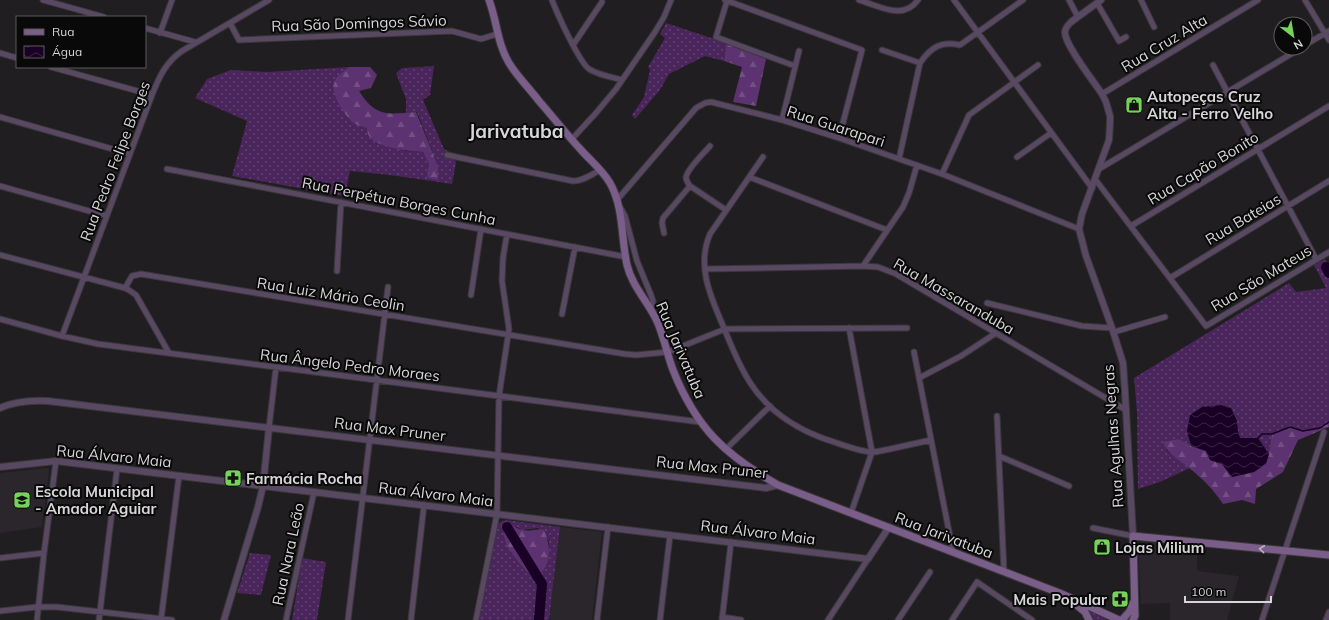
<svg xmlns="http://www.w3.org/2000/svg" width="1329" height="620" viewBox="0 0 1329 620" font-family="Mulish,sans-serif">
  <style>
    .built { fill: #2a262c }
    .grass { fill: url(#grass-dots); fill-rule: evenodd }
    .forest { fill: url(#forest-firs) }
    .water { fill: url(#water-waves) }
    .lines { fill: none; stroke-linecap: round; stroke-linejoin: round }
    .stream { stroke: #190025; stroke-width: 1.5 }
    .river { stroke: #190025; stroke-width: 10 }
    .minor-casing { stroke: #39383a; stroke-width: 7 }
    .tertiary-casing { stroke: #39383a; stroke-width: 8 }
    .secondary-casing { stroke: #39383a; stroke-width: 9 }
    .minor { stroke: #594862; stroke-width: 5 }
    .tertiary { stroke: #594862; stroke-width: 6 }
    .secondary { stroke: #7a5e89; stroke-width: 7 }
    .oneway { stroke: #bab1c0 }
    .labels { text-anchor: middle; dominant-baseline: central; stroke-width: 4; stroke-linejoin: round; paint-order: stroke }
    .street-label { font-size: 15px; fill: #d6d5d7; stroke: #090909 }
    .poi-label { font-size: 15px; font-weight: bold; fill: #d6d5d7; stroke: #090909; text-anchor: start }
    .district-label { font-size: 19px; font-weight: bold; fill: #d6d5d7; stroke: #090909 }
  </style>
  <defs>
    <pattern id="grass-dots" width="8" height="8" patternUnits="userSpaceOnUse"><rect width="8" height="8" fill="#4a255b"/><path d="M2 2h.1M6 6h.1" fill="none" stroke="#634472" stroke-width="1.8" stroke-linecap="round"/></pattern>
    <pattern id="forest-firs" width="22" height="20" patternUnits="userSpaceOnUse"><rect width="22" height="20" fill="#5c3370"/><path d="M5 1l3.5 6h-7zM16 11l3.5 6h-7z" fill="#735084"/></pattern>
    <pattern id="water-waves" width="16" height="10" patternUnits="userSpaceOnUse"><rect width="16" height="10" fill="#190025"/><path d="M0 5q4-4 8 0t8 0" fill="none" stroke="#3a2444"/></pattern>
  </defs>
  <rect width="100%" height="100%" fill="#201e20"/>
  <!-- built -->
  <path class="built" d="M47 468 49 470 42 527 0 533V473Z
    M560 527 602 532 592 620H549Z
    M1142 542 1197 546V571L1239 576 1227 620H1170V603L1141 604 1138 544Z"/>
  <!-- grass -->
  <path class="grass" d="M666 23 726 43 724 61 705 56 669 74 660 90 635 119 632 115 644 97 650 70 648 67 665 38 660 34Z
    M434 66 430 95 423 100 444 149 454 154 456 163 452 184 390 175 350 171 345 196 232 176 247 121 195 98 207 79 231 70 267 72 349 67 341 74 353 122 367 128 406 151 423 152 429 164 427 173 438 166 417 112 406 113V99L396 73 402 68Z
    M1325 259 1329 267V422L1320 428 1303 431 1290 427 1254 472 1232 477 1222 464 1210 460 1179 439 1166 450 1190 468 1160 482 1138 489 1137 413 1134 378 1289 283 1296 292 1326 288 1314 265Z
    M507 520 560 527 549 620H479L494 538 498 524 502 521ZM515 526 522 530 538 528 549 541 547 563Z
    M250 553 271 555 261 595 237 593Z
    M302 558 326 562 317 620H292Z
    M1083 607 1107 618 1105 620H1093Z"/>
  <!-- forest -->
  <path class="forest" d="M726 43 766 59 756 106 733 102 742 67 724 61Z
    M349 67H370L377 75 371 88 359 91C376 118 388 114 416 112L438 166V180L428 178 427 173 429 164 423 152C410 151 374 148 368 134 367 132 367 130 367 128 362 126 356 125 352 122 344 114 331 95 334 83 335 77 344 71 349 67Z
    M1329 422V427L1298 440 1283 472 1256 489 1255 504 1242 500 1223 504C1214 490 1202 478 1189 468 1179 459 1168 455 1163 442L1179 439 1191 446 1206 451 1210 460 1222 464 1232 477 1254 472 1269 454 1272 434 1290 427 1303 431 1320 428Z
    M510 526C515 526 519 530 523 530 532 532 535 528 544 530 550 544 552 562 541 573L527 572 516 559 507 546 503 533Z"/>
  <!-- water -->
  <path class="water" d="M1221 405 1231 408 1237 421 1238 431 1240 438H1258L1269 454 1266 464 1254 472 1232 477 1222 464 1210 460 1206 451 1191 446 1187 431 1190 415 1202 407Z"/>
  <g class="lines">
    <!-- stream -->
    <path class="stream" d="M1258 438 1262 434H1272L1290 427 1303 431 1320 428 1329 422"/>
    <!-- river -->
    <path class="river" d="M1326 267 1329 273
      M507 527 542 584 539 620"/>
    <!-- minor casing -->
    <g class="minor-casing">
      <path id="minor" d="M43 0 104 17
        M552 0C557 13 579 62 589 69 598 75 612 77 622 80
        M725 0 862 50 839 138
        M859 0C879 6 903 21 918 0
        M954 0 1092 188
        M1069 0 1078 17
        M1141 0 1154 27
        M1305 0 1329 40
        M727 1 716 37 795 66
        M1097 3 1119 41 1126 37
        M230 23 239 40 452 31 481 39 497 34
        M145 28 195 42
        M160 33 172 0
        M573 45 602 2
        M1305 45 1329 31
        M882 50 920 63
        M0 53 17 58
        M1213 65 1316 259
        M51 67 152 95
        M1102 94 1258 0
        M0 117 130 154
        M782 120 799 51
        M572 139 596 113 616 89 655 32 664 17 671 0
        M710 146C704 153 688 168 686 177 686 181 688 183 690 186L726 210
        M447 155 573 181C583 181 591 175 600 170
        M763 157 710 234C697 264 709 293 721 321 730 342 738 365 751 384 770 413 801 432 834 442 843 445 862 452 872 452 878 452 884 450 890 449 904 446 917 443 931 440
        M1017 157 1051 133
        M899 159 920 63C931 47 941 41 960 45L1023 0
        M167 169 626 257
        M1099 169 1301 48
        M942 174 969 115 1038 65
        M749 177 887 230
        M1095 179 1206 326 1329 252
        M0 186 107 216
        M617 200 696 108 705 103 711 102 782 120 839 138 942 174 1079 229
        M620 207 625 216 637 261 651 295 653 301 651 310
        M1131 226 1329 106
        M664 233 662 223 663 218 690 186
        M0 255 125 288 132 276 141 274 625 354 636 355 668 352 725 329 907 328
        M863 266 903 207 909 193 917 165
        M705 269 863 266 878 267 896 274 1126 410
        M337 271 341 202
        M1170 278 1329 181
        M125 288 129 290 136 295 169 353
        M471 295 481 229
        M987 303 1082 326 1112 328
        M562 314 575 247
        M0 319 62 336 98 344 700 422
        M849 328 872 452 851 513
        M1114 332 1165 317
        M62 336 152 95C159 77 166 62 182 51L269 0
        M914 352 953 552
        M919 378 961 356 996 333
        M997 416 1004 572
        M269 428 276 367
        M726 449 770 406
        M999 456 1069 486
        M1093 528 1133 536
        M0 558 44 553
        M0 611 37 607H57L172 620
        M722 617 741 620
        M37 620 44 553 56 461
        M99 620 117 469
        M161 620 179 476
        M286 620 314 492
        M348 620 388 287
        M411 620 424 505
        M476 620 497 514 499 396 509 329 502 281 503 258 507 234
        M597 620 608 527
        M660 620 670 535
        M722 620 731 542
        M828 620 868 559
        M898 620 930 572
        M952 620 977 582 1032 620
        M1262 620 1324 432
        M1326 620 1329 612"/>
    </g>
    <!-- tertiary casing -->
    <g class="tertiary-casing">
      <path id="tertiary" d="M1101 0 1071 22C1068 25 1065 28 1065 32 1064 44 1095 83 1102 94L1106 102 1110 116V123L1109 140 1082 214 1079 229 1086 256 1112 328 1123 363 1125 392 1133 536
        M0 408C16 401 31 400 48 401L766 488 778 485
        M0 467 56 461 868 559 889 527
        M224 620 258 507 263 486 269 428"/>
    </g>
    <!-- secondary casing -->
    <g class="secondary-casing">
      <path id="secondary" d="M489 0C497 21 497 43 509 63 517 76 529 88 539 101 553 117 567 135 582 151 591 161 603 171 610 183 624 208 621 238 627 265 632 286 648 302 657 321 664 337 667 354 673 370 696 428 725 455 778 485L1062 594 1119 620
        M1073 602 1085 612 1089 620
        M1122 620 1130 611 1133 603
        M1133 620 1135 616 1133 536 1329 555"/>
    </g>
    <!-- minor -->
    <use href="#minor" class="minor"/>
    <!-- tertiary -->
    <use href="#tertiary" class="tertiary"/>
    <!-- secondary -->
    <use href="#secondary" class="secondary"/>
  </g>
  <!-- one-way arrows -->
  <defs><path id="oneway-chevron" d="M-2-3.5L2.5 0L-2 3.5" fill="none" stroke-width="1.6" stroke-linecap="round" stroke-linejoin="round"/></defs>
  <use class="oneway" href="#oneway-chevron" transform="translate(1262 549) rotate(-174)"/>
  <!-- icons -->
  <defs>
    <g id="shop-square" transform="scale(0.9)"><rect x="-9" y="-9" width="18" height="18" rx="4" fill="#76d25a" stroke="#090909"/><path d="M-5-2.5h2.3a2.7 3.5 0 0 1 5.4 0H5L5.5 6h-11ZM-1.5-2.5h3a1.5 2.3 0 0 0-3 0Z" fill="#111"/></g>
    <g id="pharmacy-square" transform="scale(0.9)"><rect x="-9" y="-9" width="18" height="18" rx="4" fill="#76d25a" stroke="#090909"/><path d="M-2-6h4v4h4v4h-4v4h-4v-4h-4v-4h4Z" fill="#111"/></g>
    <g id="school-square" transform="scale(0.9)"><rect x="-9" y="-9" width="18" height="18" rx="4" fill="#76d25a" stroke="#090909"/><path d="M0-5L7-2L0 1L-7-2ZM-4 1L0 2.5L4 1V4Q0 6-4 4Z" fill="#111"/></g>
  </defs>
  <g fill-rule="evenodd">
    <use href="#shop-square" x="1134" y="105"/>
    <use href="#pharmacy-square" x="233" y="478"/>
    <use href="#school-square" x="22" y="500"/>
    <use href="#shop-square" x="1102" y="547"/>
    <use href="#pharmacy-square" x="1120" y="599"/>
  </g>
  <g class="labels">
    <!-- street labels -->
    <g class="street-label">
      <text transform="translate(359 23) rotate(-2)">Rua São Domingos Sávio</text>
      <text transform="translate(1164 43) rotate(-31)">Rua Cruz Alta</text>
      <text transform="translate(836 126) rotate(18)">Rua Guarapari</text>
      <text transform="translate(115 161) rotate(-69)">Rua Pedro Felipe Borges</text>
      <text transform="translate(1203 168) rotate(-31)">Rua Capão Bonito</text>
      <text transform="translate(399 201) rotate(11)">Rua Perpétua Borges Cunha</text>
      <text transform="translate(1243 219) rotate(-31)">Rua Bateias</text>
      <text transform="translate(1261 278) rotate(-31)">Rua São Mateus</text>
      <text transform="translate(331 294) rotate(9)">Rua Luiz Mário Ceolin</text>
      <text transform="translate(954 296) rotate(30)">Rua Massaranduba</text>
      <text transform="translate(681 350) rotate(67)">Rua Jarivatuba</text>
      <text transform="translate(350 365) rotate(7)">Rua Ângelo Pedro Moraes</text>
      <text transform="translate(390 429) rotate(7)">Rua Max Pruner</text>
      <text transform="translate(1113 436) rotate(-94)">Rua Agulhas Negras</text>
      <text transform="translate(114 456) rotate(6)">Rua Álvaro Maia</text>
      <text transform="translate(712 467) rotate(6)">Rua Max Pruner</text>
      <text transform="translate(436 494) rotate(7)">Rua Álvaro Maia</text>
      <text transform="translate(758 532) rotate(7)">Rua Álvaro Maia</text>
      <text transform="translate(944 535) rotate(21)">Rua Jarivatuba</text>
      <text transform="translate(288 554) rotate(-78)">Rua Nara Leão</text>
    </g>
    <!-- poi labels -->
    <g class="poi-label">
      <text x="1147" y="96">Autopeças Cruz<tspan x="1147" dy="17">Alta - Ferro Velho</tspan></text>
      <text x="246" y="478">Farmácia Rocha</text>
      <text x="35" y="491">Escola Municipal<tspan x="35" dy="17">- Amador Aguiar</tspan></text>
      <text x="1115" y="547">Lojas Milium</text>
      <text x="1107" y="599" text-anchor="end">Mais Popular</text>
    </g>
    <!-- district labels -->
    <g class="district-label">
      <text x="516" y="131">Jarivatuba</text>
    </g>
  </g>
  <!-- legend -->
  <rect x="16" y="16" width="130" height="52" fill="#090909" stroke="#5b5b5b"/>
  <rect x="24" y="29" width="20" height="6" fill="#7a5e89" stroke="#5b5b5b"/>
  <text x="52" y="36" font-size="12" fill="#d6d5d7">Rua</text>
  <rect x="24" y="46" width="20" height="12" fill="url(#water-waves)" stroke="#5b5b5b"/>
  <text x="52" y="56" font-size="12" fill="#d6d5d7">Água</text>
  <!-- north arrow -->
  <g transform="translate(1293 36) rotate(149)"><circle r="19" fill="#090909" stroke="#5b5b5b"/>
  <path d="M0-3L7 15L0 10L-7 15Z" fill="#76d25a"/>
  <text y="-6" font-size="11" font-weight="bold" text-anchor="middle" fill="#d6d5d7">N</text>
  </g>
  <!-- scale -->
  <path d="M1185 596v6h86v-6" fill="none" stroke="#d6d5d7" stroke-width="2"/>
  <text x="1191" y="596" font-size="12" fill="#d6d5d7" stroke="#090909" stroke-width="3" paint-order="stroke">100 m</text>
</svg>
